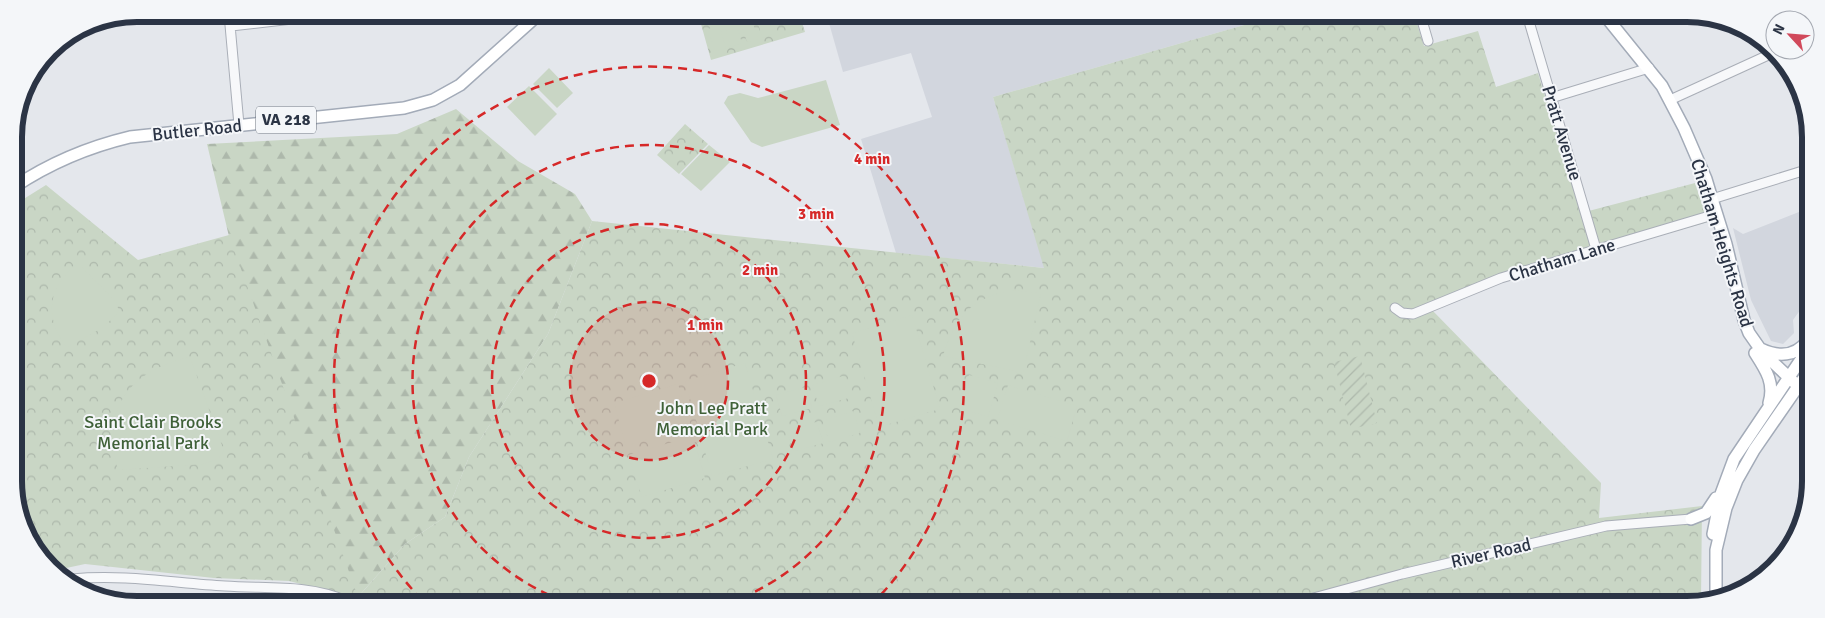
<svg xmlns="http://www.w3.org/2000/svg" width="1825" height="618" viewBox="0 0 1825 618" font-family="Signika,sans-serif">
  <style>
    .built { fill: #d2d6de }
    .forest { fill: url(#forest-firs) }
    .park { fill: url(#park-crowns) }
    .garden { fill: url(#garden-furrows) }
    .pitch { fill: #c9d6c5 }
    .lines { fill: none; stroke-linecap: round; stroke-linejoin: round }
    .minor-casing { stroke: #a9aeb7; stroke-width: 11 }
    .major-casing { stroke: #a3abb8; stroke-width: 14 }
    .minor { stroke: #f7f8fa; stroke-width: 9 }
    .major { stroke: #fff; stroke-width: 11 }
    .ring { fill: none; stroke: #d62828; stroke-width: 2.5; stroke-dasharray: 9 6 }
    .labels { text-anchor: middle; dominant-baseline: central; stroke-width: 4; stroke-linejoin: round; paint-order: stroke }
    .shield { fill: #f4f6f9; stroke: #676e7b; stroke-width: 1 }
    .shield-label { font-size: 16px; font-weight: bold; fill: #2b3445 }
    .street-label { font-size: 18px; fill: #2b3445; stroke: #f4f6f9 }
    .park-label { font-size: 18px; fill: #3f6138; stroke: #f4f6f9 }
    .rim { fill: none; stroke: #2b3445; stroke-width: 6 }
    .centre { fill: #d62828; stroke: #f4f6f9; stroke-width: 2.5 }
    .ring-label { font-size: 15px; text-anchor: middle; font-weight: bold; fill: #d62828; stroke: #f4f6f9; stroke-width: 4; stroke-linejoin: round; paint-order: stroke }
  </style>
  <defs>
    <pattern id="forest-firs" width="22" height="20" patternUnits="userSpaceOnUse" patternTransform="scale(1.25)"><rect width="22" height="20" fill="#c9d6c5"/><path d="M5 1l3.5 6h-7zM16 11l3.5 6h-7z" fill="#adb8ab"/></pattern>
    <pattern id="park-crowns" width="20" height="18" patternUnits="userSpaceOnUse" patternTransform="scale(1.25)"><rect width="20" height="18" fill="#c9d6c5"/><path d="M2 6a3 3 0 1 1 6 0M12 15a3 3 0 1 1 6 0" fill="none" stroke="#adb8ab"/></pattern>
    <pattern id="garden-furrows" width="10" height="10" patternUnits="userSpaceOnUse" patternTransform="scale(1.25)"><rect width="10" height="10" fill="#c9d6c5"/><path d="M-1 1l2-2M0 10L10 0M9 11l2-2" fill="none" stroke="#adb8ab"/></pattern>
  </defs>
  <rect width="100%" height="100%" fill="#e4e7ec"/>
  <!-- built -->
  <path class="built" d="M827 16 1272 17 993 97 1045 268 896 253 861 139 932 117 911 53 843 72Z
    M1804 210 1808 221V299L1793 320 1794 333 1783 344 1771 341 1751 300 1733 228 1743 234Z"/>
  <!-- forest -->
  <path class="forest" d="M456 109 518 161 575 194 592 221 548 334 469 457 445 517 405 544 357 598 242 291 207 144 397 134Z"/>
  <!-- park -->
  <path class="park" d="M731 15 800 16 805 32 711 60 701 24Z
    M1272 17H1415L1424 46 1478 31 1496 87 1538 73 1581 213 1695 183 1708 222 1503 280 1432 310 1601 483 1599 518 1702 506 1701 602 1696 604 367 601 289 581 214 578 85 564 57 570 45 562 16 505 14 205 46 185 138 260 229 235 358 597 405 544 445 517 469 457 548 334 592 221 1044 268 993 97Z
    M685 124 708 144 679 174 657 155Z"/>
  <!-- garden -->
  <path class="garden" d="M1360 356 1377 423 1351 429 1334 362Z"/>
  <!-- pitch -->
  <path class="pitch" d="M756 15H768L773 34 762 38Z
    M751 17 758 39 747 42 740 20Z
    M735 21 742 43 731 47 724 24Z
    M719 25 726 48 715 51 708 29Z
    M549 68 573 93 557 108 533 84Z
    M826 80 840 125 762 147 751 142 724 103 728 96 740 93 758 98Z
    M529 86 557 114 535 136 507 107Z
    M709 145 730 162 701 191 681 174Z
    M78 263 116 302 119 311 104 327 67 347C43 316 48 287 78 263Z
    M1012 290 1041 293 1026 360 1025 370 1020 374 1011 370 943 356C955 317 971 298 1012 290Z
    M912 315 940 409 879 427 852 333Z
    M190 357 224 451 218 459 203 464 118 470C101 408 129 371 190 357Z
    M745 363 773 459 712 476 685 381Z
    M969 375 998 383 988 417 959 408Z
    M843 376 849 398 819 406 812 385Z
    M678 384 691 426 626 446 614 403Z
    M1008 385 1077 406 1067 441 997 420Z
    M806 387 812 408 782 416 776 395Z
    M853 411 860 433 829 442 823 420Z
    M816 422 824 443 794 451 787 432Z
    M693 436 705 478 642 497 628 455Z"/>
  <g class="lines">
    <!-- minor casing -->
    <g class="minor-casing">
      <path id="minor" d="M229 14 239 125
        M1421 17 1428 41
        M1528 18 1596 249
        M231 26 335 14
        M1551 98 1649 68
        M1670 100 1775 52
        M1712 199 1809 169
        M1395 308 1402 313 1413 314 1501 278 1716 214
        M1798 386 1808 392
        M72 579C123 574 174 583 225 586 267 589 307 584 347 601
        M1295 603 1402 574 1606 526 1691 519"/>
    </g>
    <!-- major casing -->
    <g class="major-casing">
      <path id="major" d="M1607 18 1662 86 1684 128 1706 179 1712 199 1726 244 1744 320 1749 333 1763 353 1798 386
        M14 187C50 163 88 147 130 137L404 108 433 100 460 85 538 15
        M1761 349C1778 357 1796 357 1808 340
        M1755 353C1766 370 1775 383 1769 403
        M1691 519 1706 513 1716 498
        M1713 534 1721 494 1734 459 1808 349
        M1716 597V550L1726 508 1737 480 1754 450 1808 372"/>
    </g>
    <!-- minor -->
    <use href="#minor" class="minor"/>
    <!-- major -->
    <use href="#major" class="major"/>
  </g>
  <!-- distance rings -->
  <circle cx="649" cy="381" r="79" fill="#d62828" fill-opacity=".12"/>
  <g class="ring">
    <circle cx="649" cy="381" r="79"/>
    <circle cx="649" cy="381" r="157"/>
    <path d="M563 601A236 236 0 1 1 734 601"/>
    <path d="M422 600A315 315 0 1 1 874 602"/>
  </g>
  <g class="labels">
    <!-- shield labels -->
    <rect class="shield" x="256" y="106.5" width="60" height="27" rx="4"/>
    <g class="shield-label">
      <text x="286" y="120">VA 218</text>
    </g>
    <!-- street labels -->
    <g class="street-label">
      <text transform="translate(197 130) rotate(-6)">Butler Road</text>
      <text transform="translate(1562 133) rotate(73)">Pratt Avenue</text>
      <text transform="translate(1722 243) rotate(73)">Chatham Heights Road</text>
      <text transform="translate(1562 260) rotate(-17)">Chatham Lane</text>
      <text transform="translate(1491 553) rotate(-13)">River Road</text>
    </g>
    <!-- park labels -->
    <g class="park-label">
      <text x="712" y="408">John Lee Pratt<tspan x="712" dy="21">Memorial Park</tspan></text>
      <text x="153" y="422">Saint Clair Brooks<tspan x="153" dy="21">Memorial Park</tspan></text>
    </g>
  </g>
  <!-- crop -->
  <path d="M0 0H1825V618H0ZM137 22H1687A115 115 0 0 1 1802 137V481A115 115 0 0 1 1687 596H137A115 115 0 0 1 22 481V137A115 115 0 0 1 137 22Z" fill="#f4f6f9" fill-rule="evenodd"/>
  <path class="rim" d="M137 22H1687A115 115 0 0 1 1802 137V481A115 115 0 0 1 1687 596H137A115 115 0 0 1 22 481V137A115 115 0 0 1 137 22Z"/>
  <circle cx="649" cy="381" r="8" class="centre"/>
  <g class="ring-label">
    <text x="872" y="164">4 min</text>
    <text x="816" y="219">3 min</text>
    <text x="760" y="275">2 min</text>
    <text x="705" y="330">1 min</text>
  </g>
  <!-- north arrow -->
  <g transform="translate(1790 35) rotate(296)"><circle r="24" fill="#f4f6f9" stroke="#a4a8b1"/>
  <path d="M0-4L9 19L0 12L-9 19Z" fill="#d1495b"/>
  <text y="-8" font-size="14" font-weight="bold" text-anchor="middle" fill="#2b3445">N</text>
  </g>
</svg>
